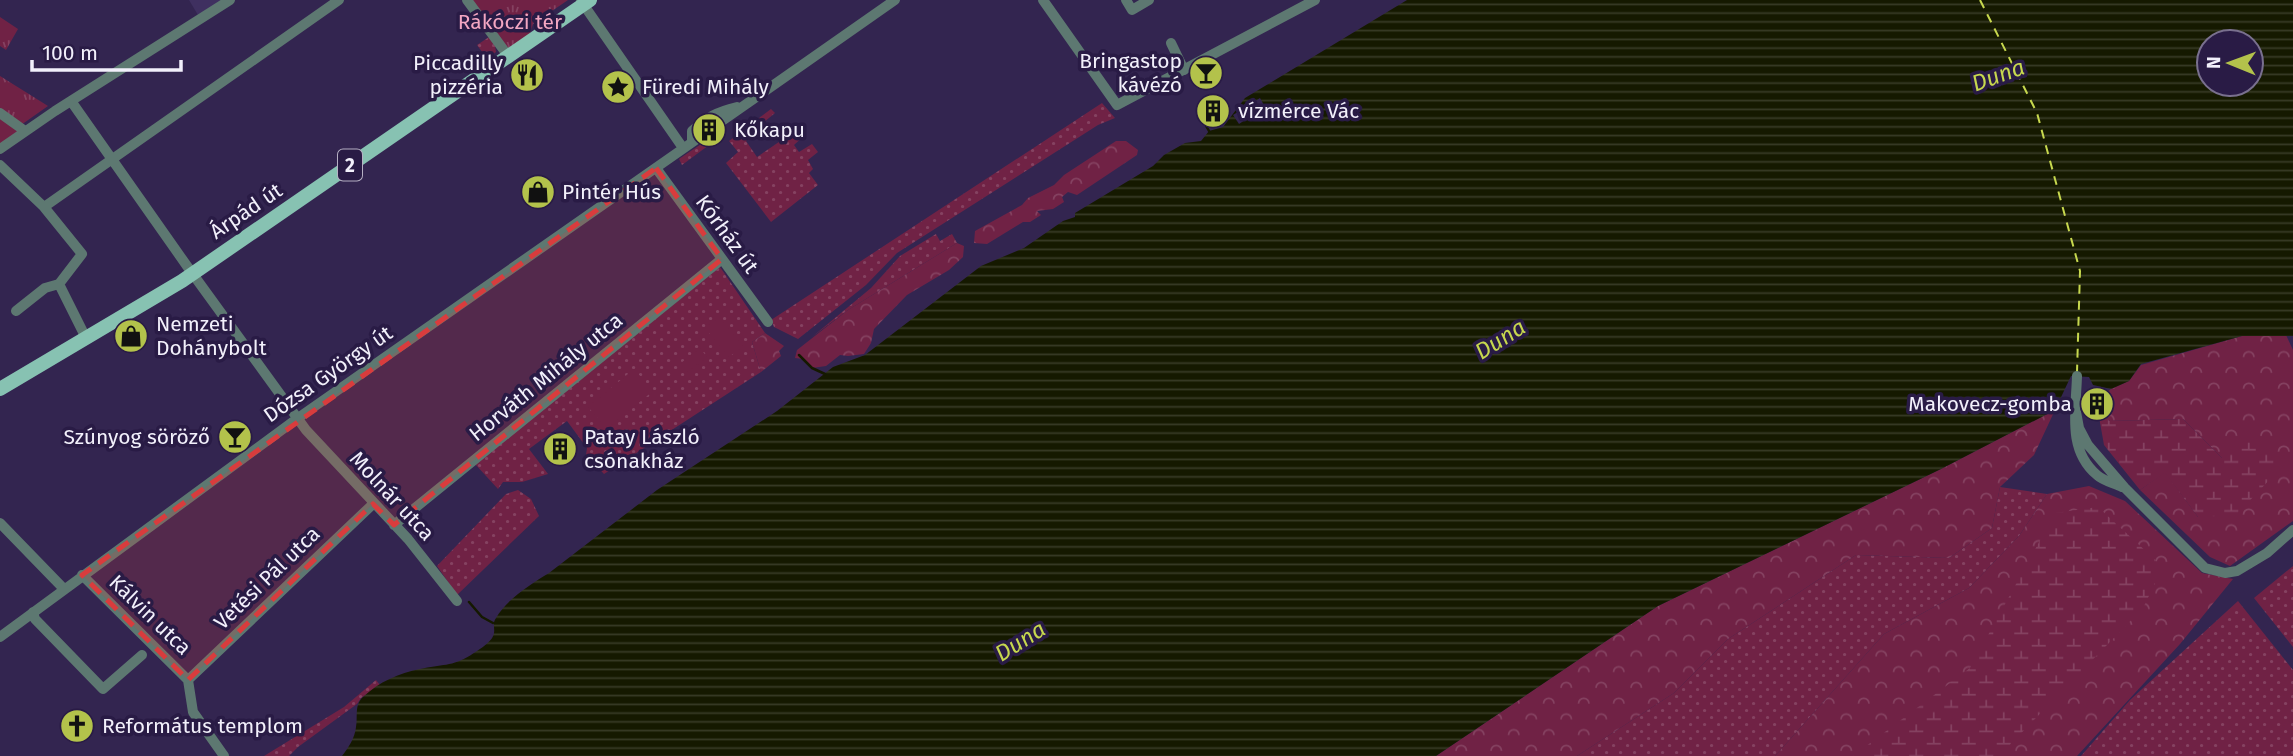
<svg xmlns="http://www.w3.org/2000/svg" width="2293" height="756" viewBox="0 0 2293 756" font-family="'Fira Sans',sans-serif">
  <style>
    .built { fill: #3f3060 }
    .grass { fill: url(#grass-dots) }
    .forest { fill: url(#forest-crowns) }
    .wetland { fill: url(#wetland-marsh) }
    .park { fill: url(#park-tufts) }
    .pitch { fill: #702245 }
    .water { fill: url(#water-rules); fill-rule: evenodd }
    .pier { fill: #332550 }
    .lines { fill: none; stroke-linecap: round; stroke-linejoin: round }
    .stream { stroke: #151900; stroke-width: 2.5 }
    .ferry { stroke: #c7d84e; stroke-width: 2; stroke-dasharray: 9 7; stroke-linecap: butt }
    .minor { stroke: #5d7871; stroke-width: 10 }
    .major { stroke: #87c2b2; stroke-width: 14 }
    .marked { fill: #d93c3d; fill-opacity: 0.2; stroke: #d93c3d; stroke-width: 5; stroke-dasharray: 14 9; stroke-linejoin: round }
    .labels { text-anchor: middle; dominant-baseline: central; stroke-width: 7; stroke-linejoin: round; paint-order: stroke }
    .shield { fill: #291b45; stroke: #b6b0c4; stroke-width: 2 }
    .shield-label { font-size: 19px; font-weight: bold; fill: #f2f0fb }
    .park-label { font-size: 21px; fill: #f3a6c2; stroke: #291b45 }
    .poi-label { font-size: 21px; fill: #f2f0fb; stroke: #291b45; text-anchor: start }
    .street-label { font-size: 21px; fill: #f2f0fb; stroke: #291b45 }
    .water-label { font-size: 23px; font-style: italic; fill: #c7d84e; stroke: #291b45 }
  </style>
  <defs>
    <pattern id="grass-dots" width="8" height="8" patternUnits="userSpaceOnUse" patternTransform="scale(1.75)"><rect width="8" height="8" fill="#702245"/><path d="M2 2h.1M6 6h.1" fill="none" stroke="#854261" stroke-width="1.8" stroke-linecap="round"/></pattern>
    <pattern id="forest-crowns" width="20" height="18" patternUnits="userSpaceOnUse" patternTransform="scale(1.75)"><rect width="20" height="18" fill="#702245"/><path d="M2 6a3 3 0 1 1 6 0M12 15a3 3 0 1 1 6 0" fill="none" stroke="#854261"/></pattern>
    <pattern id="wetland-marsh" width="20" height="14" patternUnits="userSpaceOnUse" patternTransform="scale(1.75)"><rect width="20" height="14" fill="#702245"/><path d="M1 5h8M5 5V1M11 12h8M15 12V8" fill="none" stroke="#854261"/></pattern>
    <pattern id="park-tufts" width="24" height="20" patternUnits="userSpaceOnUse" patternTransform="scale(1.75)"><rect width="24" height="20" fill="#702245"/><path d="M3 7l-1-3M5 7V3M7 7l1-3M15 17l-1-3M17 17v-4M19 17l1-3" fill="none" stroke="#854261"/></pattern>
    <pattern id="water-rules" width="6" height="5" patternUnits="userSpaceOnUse" patternTransform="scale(1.75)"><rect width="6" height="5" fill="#151900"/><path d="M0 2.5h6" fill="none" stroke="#383b26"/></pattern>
  </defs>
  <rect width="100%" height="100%" fill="#332550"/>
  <!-- built -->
  <path class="built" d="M189 0H222L198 15Z"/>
  <!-- grass -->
  <path class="grass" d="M489 37 495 46 496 52 471 70 469 67 485 56 477 45Z
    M1102 103 1115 118 1098 125 897 253 866 285 798 339 774 327 771 320Z
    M771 109 775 113 752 132V137L746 141 757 157 801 127 806 134 794 145 799 152 812 144 818 152 808 160 813 169 809 173 818 185 771 222 726 163 738 152 729 141Z
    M722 130 724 134 682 165 679 159Z
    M936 234 940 241 952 234 957 243 848 310 812 337 871 288 900 256Z
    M720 267 765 333 752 342 761 372 604 474 586 455 587 448 567 421 529 449 548 474 522 482H503L498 489 475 464Z
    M2000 487 2047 494 2019 536 1969 588 1884 634 1775 756H1577L1674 693 1728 639 1856 555 1949 558 1992 528Z
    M518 490 531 499 539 516 457 595 437 566 506 494Z
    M2293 566V647L2254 598Z
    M2238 601 2293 670V756H2081L2130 700Z
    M376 680 380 685 361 698 357 704 298 747 289 756H264L344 707Z"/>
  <!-- forest -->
  <path class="forest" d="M1116 141H1126L1138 150 1137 155 1077 195 1068 192 1062 197 1064 202 1053 209 1037 211 1041 215 1030 222H1023L987 244 974 243 975 231 1022 205 1028 198 1054 185 1064 175Z
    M957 243 964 246 963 257 949 270 907 295 874 329 871 343 864 354 848 356 840 355 826 366 812 368 803 359 795 358 797 350 848 310Z
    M765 333 784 346 779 351 781 356 761 372 752 342Z
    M2286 335 2293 350V521L2230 566 2210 557 2140 490 2165 472 2198 517 2222 458 2183 419 2109 421 2096 400 2111 389 2129 381 2141 365 2242 336Z
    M2055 410 2034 455 2000 487 1992 528 1949 558 1856 555 1728 639 1674 693 1577 756H1436L1658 606 1941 469Z
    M2089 486 2125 501 2202 573 2233 579 2180 644 2077 756H1775L1884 634 1969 588 2019 536 2047 494Z"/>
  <!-- wetland -->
  <path class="wetland" d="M2096 400 2109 421 2183 419 2222 458 2250 437 2274 449V475L2236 515 2198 517 2165 473 2140 490 2104 445Z
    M2098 507 2163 567 2143 608 1999 756H1853L1970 668 2055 513Z"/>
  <!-- park -->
  <path class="park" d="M467 0H568L533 24 529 36 505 52Z
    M0 17 18 29 6 50 0 46Z
    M0 76 48 106 21 125 0 109Z
    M0 118 19 132 0 144Z"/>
  <!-- pitch -->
  <path class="pitch" d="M719 317 743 346 729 357 705 328Z
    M700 348 707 357 688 372 681 363Z
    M634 369 653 391 607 429 588 407Z"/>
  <!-- water -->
  <path class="water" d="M1407 0H2293V336H2242L2141 364 2129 381 2111 389 2093 385 2089 377 2071 376 2055 410 1941 469 1658 606 1436 756H342C348 748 355 738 356 727 358 717 354 705 363 697 379 682 399 673 420 669 441 664 452 667 471 655 478 650 493 642 494 633 495 627 492 624 496 618 507 599 531 584 549 573L657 490 777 411 833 367 865 355 981 266 1024 248 1063 221 1075 217V213L1153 166 1164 155 1185 143 1201 141 1209 131 1223 127 1245 98ZM2209 42H2251V84H2209Z"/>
  <!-- pier -->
  <path class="pier" d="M1260 98 1265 107 1239 124 1233 115Z"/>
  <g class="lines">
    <!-- stream -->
    <path class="stream" d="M1201 117 1209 131
      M799 355 812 368 825 374
      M469 602 482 617 493 623"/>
    <!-- ferry -->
    <path class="ferry" d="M1980 0 2037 113 2080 271 2077 372"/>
    <!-- minor -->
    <path class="minor" d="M467 0 509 57
      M1043 0 1117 105 1315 0
      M1126 0 1132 10 1149 0
      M581 1 683 148
      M1171 43 1184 70
      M71 101 187 266 306 430 408 539 457 601
      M0 113 25 131
      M712 128 895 0
      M692 142V131C708 117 716 112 737 107
      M0 149 55 111 230 0
      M0 165 44 207 82 254 59 284
      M656 168 768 322
      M44 207 339 0
      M59 284 86 338
      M16 311 45 288 59 284
      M2077 376C2076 411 2067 450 2097 475 2103 481 2114 483 2122 487
      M2076 412 2079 428 2088 445 2125 488 2205 568 2225 573 2237 571 2267 553 2293 530
      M0 523 64 589
      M394 525 722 259
      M82 575 188 680 193 712 224 756
      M33 612 35 619 103 689 142 655
      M0 637 298 418 707 132
      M188 680 373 504"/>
    <!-- major -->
    <path class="major" d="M0 389 182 281 590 0"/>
  </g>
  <!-- marked area -->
  <path class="marked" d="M656 168 722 259 394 525 373 504 188 680 82 575Z"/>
  <!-- icons -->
  <defs>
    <g id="bar-disc" transform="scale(1.75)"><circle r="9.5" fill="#b3c24b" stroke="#291b45"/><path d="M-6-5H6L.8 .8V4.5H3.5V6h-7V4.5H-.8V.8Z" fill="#111"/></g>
    <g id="restaurant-disc" transform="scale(1.75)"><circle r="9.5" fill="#b3c24b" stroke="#291b45"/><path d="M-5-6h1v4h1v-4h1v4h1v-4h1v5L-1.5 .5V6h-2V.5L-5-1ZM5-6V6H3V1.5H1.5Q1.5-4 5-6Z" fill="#111"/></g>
    <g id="sight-disc" transform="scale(1.75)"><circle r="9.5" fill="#b3c24b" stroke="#291b45"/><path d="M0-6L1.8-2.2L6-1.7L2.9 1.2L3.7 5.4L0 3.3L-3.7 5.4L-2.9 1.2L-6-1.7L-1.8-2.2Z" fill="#111"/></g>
    <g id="building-disc" transform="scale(1.75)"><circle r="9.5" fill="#b3c24b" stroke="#291b45"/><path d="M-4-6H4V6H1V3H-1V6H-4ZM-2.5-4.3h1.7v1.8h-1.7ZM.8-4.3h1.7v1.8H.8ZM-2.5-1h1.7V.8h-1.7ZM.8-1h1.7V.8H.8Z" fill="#111"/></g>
    <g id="shop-disc" transform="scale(1.75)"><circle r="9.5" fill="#b3c24b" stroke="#291b45"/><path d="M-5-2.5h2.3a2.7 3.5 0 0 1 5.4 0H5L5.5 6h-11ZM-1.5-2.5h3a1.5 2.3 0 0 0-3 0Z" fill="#111"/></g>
    <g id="church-disc" transform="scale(1.75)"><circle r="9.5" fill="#b3c24b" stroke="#291b45"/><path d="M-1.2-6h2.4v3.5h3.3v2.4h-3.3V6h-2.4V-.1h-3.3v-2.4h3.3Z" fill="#111"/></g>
  </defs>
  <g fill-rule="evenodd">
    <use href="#bar-disc" x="1206" y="73"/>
    <use href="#restaurant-disc" x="527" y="75"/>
    <use href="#sight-disc" x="618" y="87"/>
    <use href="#building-disc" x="1213" y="111"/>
    <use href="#building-disc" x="709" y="130"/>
    <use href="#shop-disc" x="538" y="192"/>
    <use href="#shop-disc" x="131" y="336"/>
    <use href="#building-disc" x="2097" y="404"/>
    <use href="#bar-disc" x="235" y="437"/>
    <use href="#building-disc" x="560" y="449"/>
    <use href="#church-disc" x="77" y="726"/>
  </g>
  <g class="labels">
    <!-- shield labels -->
    <rect class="shield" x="338" y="149.5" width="24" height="31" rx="5"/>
    <g class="shield-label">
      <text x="350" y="165">2</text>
    </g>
    <!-- park labels -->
    <g class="park-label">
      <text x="510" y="22">Rákóczi tér</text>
    </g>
    <!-- poi labels -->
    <g class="poi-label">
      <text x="1182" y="61" text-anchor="end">Bringastop<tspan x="1182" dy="24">kávézó</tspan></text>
      <text x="503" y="63" text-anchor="end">Piccadilly<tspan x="503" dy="24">pizzéria</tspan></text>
      <text x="642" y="87">Füredi Mihály</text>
      <text x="1238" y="111">vízmérce Vác</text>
      <text x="734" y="130">Kőkapu</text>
      <text x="562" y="192">Pintér Hús</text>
      <text x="156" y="324">Nemzeti<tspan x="156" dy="24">Dohánybolt</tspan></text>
      <text x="2072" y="404" text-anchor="end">Makovecz-gomba</text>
      <text x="210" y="437" text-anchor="end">Szúnyog söröző</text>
      <text x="584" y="437">Patay László<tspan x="584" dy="24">csónakház</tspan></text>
      <text x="102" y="726">Református templom</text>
    </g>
    <!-- street labels -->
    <g class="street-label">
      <text transform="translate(246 211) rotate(-34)">Árpád út</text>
      <text transform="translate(727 234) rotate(54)">Kórház út</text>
      <text transform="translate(328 374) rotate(-35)">Dózsa György út</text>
      <text transform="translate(546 377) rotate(-39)">Horváth Mihály utca</text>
      <text transform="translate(392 496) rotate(47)">Molnár utca</text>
      <text transform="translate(267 578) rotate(-44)">Vetési Pál utca</text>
      <text transform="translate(150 615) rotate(44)">Kálvin utca</text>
    </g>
    <!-- water labels -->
    <g class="water-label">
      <text transform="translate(1998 75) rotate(-20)">Duna</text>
      <text transform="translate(1500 339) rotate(-32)">Duna</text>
      <text transform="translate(1020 641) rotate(-32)">Duna</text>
    </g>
  </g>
  <!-- north arrow -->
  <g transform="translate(2230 63) rotate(271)"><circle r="33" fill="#291b45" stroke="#79708e" stroke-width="2"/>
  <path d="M0-5L12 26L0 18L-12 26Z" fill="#b3c24b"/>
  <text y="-10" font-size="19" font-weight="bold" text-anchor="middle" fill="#f2f0fb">N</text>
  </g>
  <!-- scale -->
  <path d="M32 60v10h149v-10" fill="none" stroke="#f2f0fb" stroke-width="3.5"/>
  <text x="42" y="60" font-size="21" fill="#f2f0fb" stroke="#291b45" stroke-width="5" paint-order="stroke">100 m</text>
</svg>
